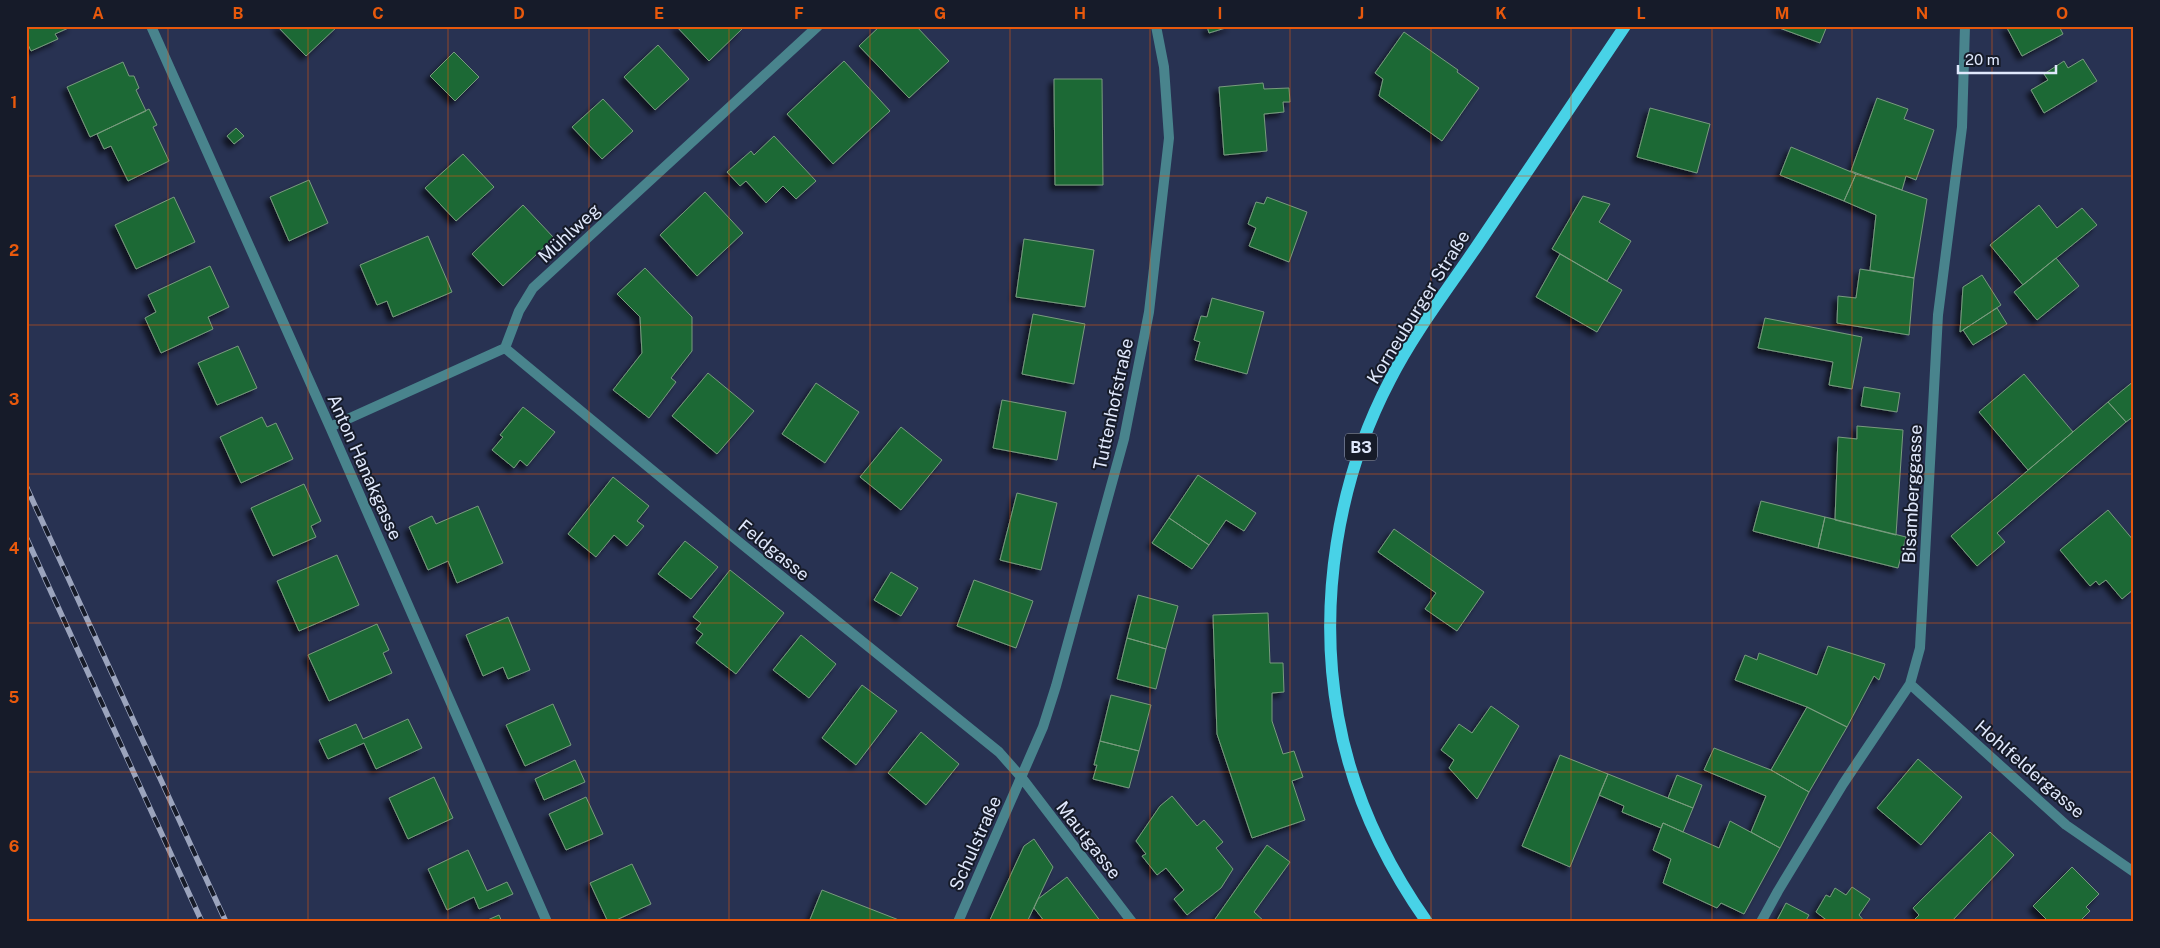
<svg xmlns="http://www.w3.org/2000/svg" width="2160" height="948" viewBox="0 0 2160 948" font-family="'Public Sans',sans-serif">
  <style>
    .building { fill: #1d6934; stroke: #789b7e; filter: url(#shadow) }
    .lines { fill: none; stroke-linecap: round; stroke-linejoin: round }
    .street { stroke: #49848d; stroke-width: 10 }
    .primary { stroke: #48d2e7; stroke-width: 12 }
    .rail-casing { stroke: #9ba4bd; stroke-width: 5.5 }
    .rail { stroke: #161b29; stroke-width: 4; stroke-dasharray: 11; stroke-linecap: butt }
    .grid { fill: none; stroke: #e8590c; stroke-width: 1; stroke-opacity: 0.55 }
    .labels { text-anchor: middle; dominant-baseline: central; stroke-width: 4; stroke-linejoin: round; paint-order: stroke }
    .shield { fill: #161b29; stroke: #a3aabd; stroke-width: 1 }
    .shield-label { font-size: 16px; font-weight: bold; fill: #e0e8fc }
    .street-label { font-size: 18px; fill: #e0e8fc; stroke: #161b29 }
    .neatline { fill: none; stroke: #e8590c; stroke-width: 2 }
    .grid-label { font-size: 16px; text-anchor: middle; font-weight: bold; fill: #e8590c }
  </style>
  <defs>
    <filter id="shadow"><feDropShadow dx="-4.5" dy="4.5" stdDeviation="2.5" flood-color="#0009"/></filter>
  </defs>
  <rect width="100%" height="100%" fill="#283252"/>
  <!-- building -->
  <path class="building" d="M26 26H73L55 34 58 39 31 51 26 40Z
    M277 26H338L306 56Z
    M676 26H739L742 29 709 61Z
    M880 26H916L949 61 909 98 859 46Z
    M1207 26H1232L1209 33Z
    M1774 26H1827L1820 43Z
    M2006 26H2059L2063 34 2022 56Z
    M1404 32 1458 70 1457 72 1479 88 1442 141 1379 96 1383 79 1375 73Z
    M658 45 689 79 655 110 624 77Z
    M454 52 479 77 455 101 430 76Z
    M2083 59 2097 81 2044 113 2031 90 2048 80 2044 74 2064 61 2068 68Z
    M844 61 890 111 833 164 787 114Z
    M123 62 129 76H134L139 88 136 90 146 111 90 137 67 87Z
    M1054 79H1102L1103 185H1055Z
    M1263 83 1264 89 1289 88 1290 102H1283L1284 112 1264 114 1267 151 1224 155 1219 87Z
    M1877 98 1908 109 1904 119 1934 130 1916 180 1906 176 1902 190 1851 171Z
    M603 99 633 131 602 159 572 127Z
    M1650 108 1710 124 1697 173 1637 157Z
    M149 109 157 125 153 127 169 161 128 181 111 146 104 149 97 134Z
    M236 128 244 136 234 144 227 136Z
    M774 136 816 181 796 199 783 186 766 203 746 181 740 186 727 172 751 151 754 155Z
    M1791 147 1856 174 1844 201 1780 175Z
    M463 154 494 187 456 221 425 188Z
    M1856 174 1927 199 1914 278 1870 270 1876 215 1844 201Z
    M309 180 328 223 289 241 270 197Z
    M705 192 743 233 697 276 660 235Z
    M1583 196 1610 204 1599 222 1631 241 1607 281 1552 249Z
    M174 197 195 242 136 269 115 225Z
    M1267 197 1307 212 1289 262 1249 246 1256 228 1248 224 1256 202 1264 204Z
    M523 205 554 238 503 286 472 254Z
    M2039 205 2057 228 2082 208 2097 225 2023 285 1990 245Z
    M428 236 452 292 393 317 387 301 377 305 360 265Z
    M1024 239 1094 250 1085 307 1016 297Z
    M1560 254 1622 290 1597 332 1536 297Z
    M2056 258 2079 286 2037 320 2014 292Z
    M210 266 229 307 208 317 213 329 161 353 145 318 156 312 148 295Z
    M645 268 692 317V351L671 378 676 382 649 418 613 390 642 353 640 317 617 294Z
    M1860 269 1914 278 1909 335 1837 323 1838 296 1856 298Z
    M1982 275 2001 305 1960 332 1963 287Z
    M1212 298 1264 312 1247 374 1195 360 1200 342 1194 340 1201 316 1207 317Z
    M1997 308 2007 324 1973 345 1963 330Z
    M1033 314 1085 324 1074 384 1022 374Z
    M1765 318 1862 337 1852 389 1829 385 1833 362 1758 348Z
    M238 346 257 388 217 405 198 363Z
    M708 373 754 411 717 454 672 416Z
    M2024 374 2073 432 2028 470 1979 412Z
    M2134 381V416L2126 422 2108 402Z
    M816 383 859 412 825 463 782 434Z
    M1864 387 1900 393 1897 412 1861 406Z
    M1002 400 1066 412 1057 460 993 448Z
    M2108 402 2126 422 1997 533 2005 542 1977 566 1951 536Z
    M523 407 555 432 527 466 520 460 514 468 492 450 503 437 500 435Z
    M262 417 267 427 276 423 293 459 241 483 220 437Z
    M1857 426 1903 430 1896 535 1835 520 1838 437 1857 439Z
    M901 427 942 460 901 510 860 477Z
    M1198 475 1256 513 1244 531 1226 520 1209 545 1169 518Z
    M613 477 649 506 637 521 644 526 627 546 614 535 596 557 568 534Z
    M304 484 321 521 311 526 316 537 273 556 251 508Z
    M1017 493 1057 503 1041 570 1000 560Z
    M1761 501 1825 517 1818 548 1753 531Z
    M478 506 503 563 457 583 448 561 428 570 409 527 432 516 436 524Z
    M2108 510 2134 541V589L2122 599 2106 580 2099 585 2096 581 2090 586 2060 550Z
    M1825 517 1906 537 1898 568 1818 548Z
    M1169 518 1209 545 1192 569 1152 543Z
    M1394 529 1484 592 1457 631 1425 609 1436 593 1378 552Z
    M685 541 718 567 691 599 658 574Z
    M337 555 359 605 299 631 277 581Z
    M730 570 784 613 736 674 696 643 703 634 696 629 701 623 693 617Z
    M891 572 918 588 901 616 874 600Z
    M974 580 1033 601 1016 648 957 626Z
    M1138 595 1178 606 1166 649 1127 638Z
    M1268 613 1270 663H1283L1284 692 1272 693V721L1283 754 1294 751 1303 777 1292 781 1305 820 1252 838 1217 734 1213 615Z
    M508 617 530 670 508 679 503 667 483 676 466 635Z
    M377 624 389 650 383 653 392 673 329 701 308 655Z
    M801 635 836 664 809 698 773 670Z
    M1127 638 1166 649 1156 689 1117 679Z
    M1828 646 1885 664 1879 680 1874 676 1847 727 1807 707 1735 680 1745 655 1757 660 1759 653 1817 675Z
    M862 685 897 711 856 765 822 738Z
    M1111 695 1151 705 1139 751 1100 741Z
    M553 704 571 745 525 766 506 725Z
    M1491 706 1519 726 1477 799 1449 768 1454 760 1441 750 1459 724 1472 733Z
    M1807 707 1847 727 1809 792 1771 770Z
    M408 719 422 748 376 769 364 743 328 759 319 740 356 724 363 739Z
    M921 732 959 764 926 805 888 773Z
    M1100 741 1139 751 1129 788 1093 779 1097 765H1094Z
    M1714 748 1771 770 1809 792 1780 848 1751 832 1766 796 1704 770Z
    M1560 755 1608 774 1570 867 1522 846Z
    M1918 759 1962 797 1921 845 1877 808Z
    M575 760 585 782 544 800 535 779Z
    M1608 774 1693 808 1683 832 1663 823 1661 828 1622 812 1624 806 1599 795Z
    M1677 775 1702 785 1693 808 1668 798Z
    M434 777 453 818 408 839 389 798Z
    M1172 796 1197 826 1204 820 1223 842 1216 848 1233 869 1221 888 1187 915 1174 899 1184 890 1166 868 1157 875 1142 856 1146 854 1136 841 1160 806Z
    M586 797 603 834 566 850 549 814Z
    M1730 821 1780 848 1744 914 1721 903 1717 908 1663 883 1671 859 1653 850 1663 823 1719 848Z
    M1990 832 2014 855 1951 922H1912L1919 915 1913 908Z
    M1034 839 1053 867 1027 922H989L1024 846Z
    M1267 845 1290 862 1254 912 1265 922H1213Z
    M468 850 487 891 507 882 513 894 479 909 474 897 447 910 428 869Z
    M632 864 651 904 612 922H608L590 883Z
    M2072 867 2099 894 2086 907 2090 911 2079 922H2049L2033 906Z
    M1067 877 1101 922H1045L1034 908 1038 899Z
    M1852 887 1870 899 1859 915 1865 922H1829L1816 912 1826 895 1830 897 1835 888 1846 895Z
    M822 890 904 922H809Z
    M1786 903 1809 915 1805 922H1776Z
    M499 915 502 922H483Z"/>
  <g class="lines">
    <!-- street -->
    <path class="street" d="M151 26 330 427 547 922
      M505 348 728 533 999 752 1022 778 1132 922
      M330 427 505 348 519 311 533 288 818 26
      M1910 684 2066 825 2134 872
      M958 922 1043 727 1056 686 1124 439 1149 312 1169 138 1164 67 1156 26
      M1761 922 1778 891 1843 784 1910 684 1920 648 1938 315 1962 127 1965 26"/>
    <!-- primary -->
    <path class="primary" d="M1427 922C1384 861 1351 790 1338 716 1318 604 1337 481 1390 380 1414 333 1447 290 1477 246 1526 173 1576 100 1625 26"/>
    <!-- rail casing -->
    <g class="rail-casing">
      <path id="rail" d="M26 486 226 922
        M26 537 202 922"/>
    </g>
    <!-- rail -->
    <use href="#rail" class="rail"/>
  </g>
  <!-- grid -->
  <path class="grid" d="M168 26V922M308 26V922M448 26V922M589 26V922M729 26V922M870 26V922M1010 26V922M1150 26V922M1290 26V922M1431 26V922M1571 26V922M1712 26V922M1852 26V922M1992 26V922M26 176H2134M26 325H2134M26 474H2134M26 623H2134M26 772H2134"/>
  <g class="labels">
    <!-- shield labels -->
    <rect class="shield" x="1345" y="433.5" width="32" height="27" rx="4"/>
    <g class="shield-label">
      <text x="1361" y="447">B3</text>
    </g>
    <!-- street labels -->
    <g class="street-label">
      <text transform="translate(569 233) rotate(-43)">Mühlweg</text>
      <text transform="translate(1418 307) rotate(-58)">Korneuburger Straße</text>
      <text transform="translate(1113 404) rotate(-78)">Tuttenhofstraße</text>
      <text transform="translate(365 467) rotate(66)">Anton Hanakgasse</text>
      <text transform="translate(1912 494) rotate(-87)">Bisamberggasse</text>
      <text transform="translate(774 550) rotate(39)">Feldgasse</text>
      <text transform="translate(2030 769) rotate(41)">Hohlfeldergasse</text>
      <text transform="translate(1089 840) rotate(52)">Mautgasse</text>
      <text transform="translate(975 843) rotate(-66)">Schulstraße</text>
    </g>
  </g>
  <!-- border -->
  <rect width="2160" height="948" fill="none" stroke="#161b29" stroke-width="55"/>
  <!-- scale -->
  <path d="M1958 65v8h98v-8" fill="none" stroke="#e0e8fc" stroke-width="2.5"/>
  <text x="1965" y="65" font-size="15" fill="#e0e8fc" stroke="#161b29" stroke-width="4" paint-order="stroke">20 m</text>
  <rect x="28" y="28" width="2104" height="892" class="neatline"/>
  <g class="grid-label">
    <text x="98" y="19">A</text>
    <text x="238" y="19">B</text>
    <text x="378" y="19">C</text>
    <text x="519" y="19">D</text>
    <text x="659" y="19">E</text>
    <text x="799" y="19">F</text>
    <text x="940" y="19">G</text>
    <text x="1080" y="19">H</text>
    <text x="1220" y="19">I</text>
    <text x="1361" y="19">J</text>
    <text x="1501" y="19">K</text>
    <text x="1641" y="19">L</text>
    <text x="1782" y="19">M</text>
    <text x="1922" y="19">N</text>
    <text x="2062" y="19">O</text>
    <text x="14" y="108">1</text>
    <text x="14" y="256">2</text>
    <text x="14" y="405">3</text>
    <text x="14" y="554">4</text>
    <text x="14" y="703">5</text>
    <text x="14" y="852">6</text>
  </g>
</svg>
